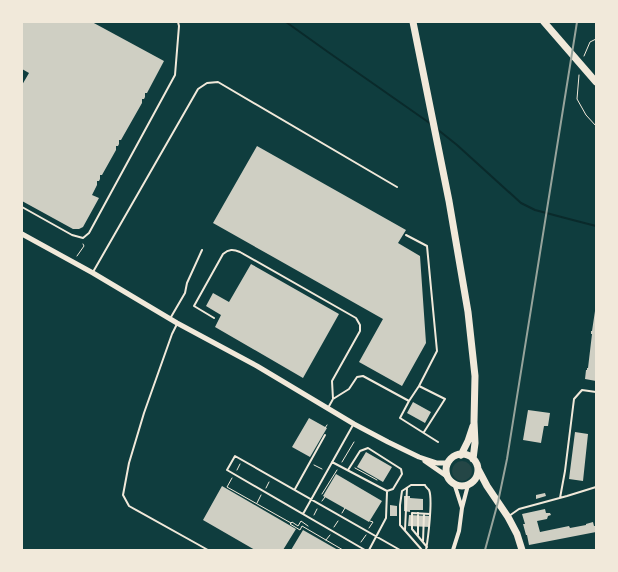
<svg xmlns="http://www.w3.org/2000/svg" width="618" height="572" viewBox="0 0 618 572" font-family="'Public Sans',sans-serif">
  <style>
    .green { fill: #244646 }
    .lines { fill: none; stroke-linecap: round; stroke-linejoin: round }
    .stream { stroke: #0a2a2b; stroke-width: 2 }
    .building { fill: #cfcfc3 }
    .path { stroke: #f1e9da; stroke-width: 1 }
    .service { stroke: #f1e9da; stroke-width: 2 }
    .minor { stroke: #f1e9da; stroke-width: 4 }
    .tertiary { stroke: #f1e9da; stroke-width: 5 }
    .primary { stroke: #f1e9da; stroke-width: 7 }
    .rail { stroke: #97a49c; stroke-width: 2 }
  </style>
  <rect width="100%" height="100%" fill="#0f3d3e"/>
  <!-- green -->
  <path class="green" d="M452 471a10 10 0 1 1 20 0a10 10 0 1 1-20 0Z"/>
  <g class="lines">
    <!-- stream -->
    <path class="stream" d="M286 22 328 52 431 124
      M437 129 457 145 521 203 535 210 569 219 596 226"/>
  </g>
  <!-- building -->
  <path class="building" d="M22 22H92L164 61 147 93H145V97L144 99H142V103L121 140H119V144L118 146H116V150L102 175H100V179L99 181H97V185L92 195 99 198 83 227 79 229H73L22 201V195L23 192 22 191V85L29 73 22 69Z
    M257 146 406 230 398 243 420 256 426 343 402 386 359 362 383 319 213 223Z
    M251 264 339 314 303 378 215 327 221 315 206 306 213 293 229 302Z
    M595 311H596V381L585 379 586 370H587V368H588L592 334H591V331H592Z
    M413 402 431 412 425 423 407 413Z
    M528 410 550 413 548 426H544L541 443 523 440Z
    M309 418 327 428 310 457 292 447Z
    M575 432 588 434 583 481 569 479Z
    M366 452 392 467 383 482 357 467Z
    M336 474 382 501 369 522 323 496Z
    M222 486 296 529 283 550H255L203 520Z
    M545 493 546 496 536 499V495Z
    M404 496H410V498L423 499V510H410V512L404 511Z
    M390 505 397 506V516H390Z
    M545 509 546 513H550L551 515 548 516 547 519 537 521 540 532 569 526 570 528 586 525V524L593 522 594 526H596V532L529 545 527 535H526L523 524H525L522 514Z
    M409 515 430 516V527L408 526Z
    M303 530 338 550H291Z"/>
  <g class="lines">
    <!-- path -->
    <path class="path" d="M584 56 590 42 596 39
      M579 75 577 99 586 115 596 126
      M77 256 84 246 83 244
      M325 428 327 425
      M342 462 354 442
      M314 465 322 469
      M355 468 377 480
      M237 470 240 464
      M232 478 227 487 291 523
      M266 488 269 482
      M322 494 337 470
      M322 501 325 497
      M257 503 261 495
      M342 513 345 508
      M314 515 317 509
      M308 526 301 521 298 526 292 522 290 524 300 530 302 526 343 550
      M334 527 338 521
      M369 528 373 522 370 521
      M326 540 330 535
      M361 542 366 535"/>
    <!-- service -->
    <path class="service" d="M22 207 72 235 83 238 89 233 175 75 179 26 178 22
      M406 235 427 246 437 351 419 386 409 401 400 418 438 442
      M93 272 198 89 207 83 218 82 397 187
      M171 317 185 293 187 283 202 250
      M214 318 194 306 223 254C229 249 233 249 240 252L356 318 360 325V331L332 381 333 399
      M177 324 172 334 144 413 129 463 123 495 129 506 208 550
      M419 386 445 399 424 432
      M328 408 333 399 349 389 357 377 363 376 409 401
      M332 462 387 491
      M348 470 360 451 368 448 401 469 402 474 393 489 387 491
      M295 489 325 435
      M560 498 565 471 574 399 582 390 596 392
      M303 514 353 425
      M509 516 519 509 567 496 596 487
      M405 530 407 488
      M418 535V513
      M423 541 424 514
      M427 547 412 529V513L430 514
      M365 550 227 470 235 456 400 550
      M369 550 386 518 387 492
      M422 550 400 525V505L402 491 411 485H425C425 486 428 489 429 490 433 499 428 539 426 550"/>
    <!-- minor -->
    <path class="minor" d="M454 483 462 508
      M453 550 459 531 462 508 468 485"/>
    <!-- tertiary -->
    <path class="tertiary" d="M22 234 93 273 177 323 257 366 354 424 388 442 419 457 437 463H448
      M425 461 448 477"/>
    <!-- primary -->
    <path class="primary" d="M413 22 449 201 468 312 475 376 474 422 475 443 473 459
      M544 22 596 82
      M446 470a16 16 0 1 1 32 0a16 16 0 1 1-32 0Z
      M461 455 468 441 473 426
      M478 469 487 486 508 517 517 534 522 550"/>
    <!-- rail -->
    <path class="rail" d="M485 550 498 502 507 459 577 22"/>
  </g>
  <!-- border -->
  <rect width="618" height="572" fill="none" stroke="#f1e9da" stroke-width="46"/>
</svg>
